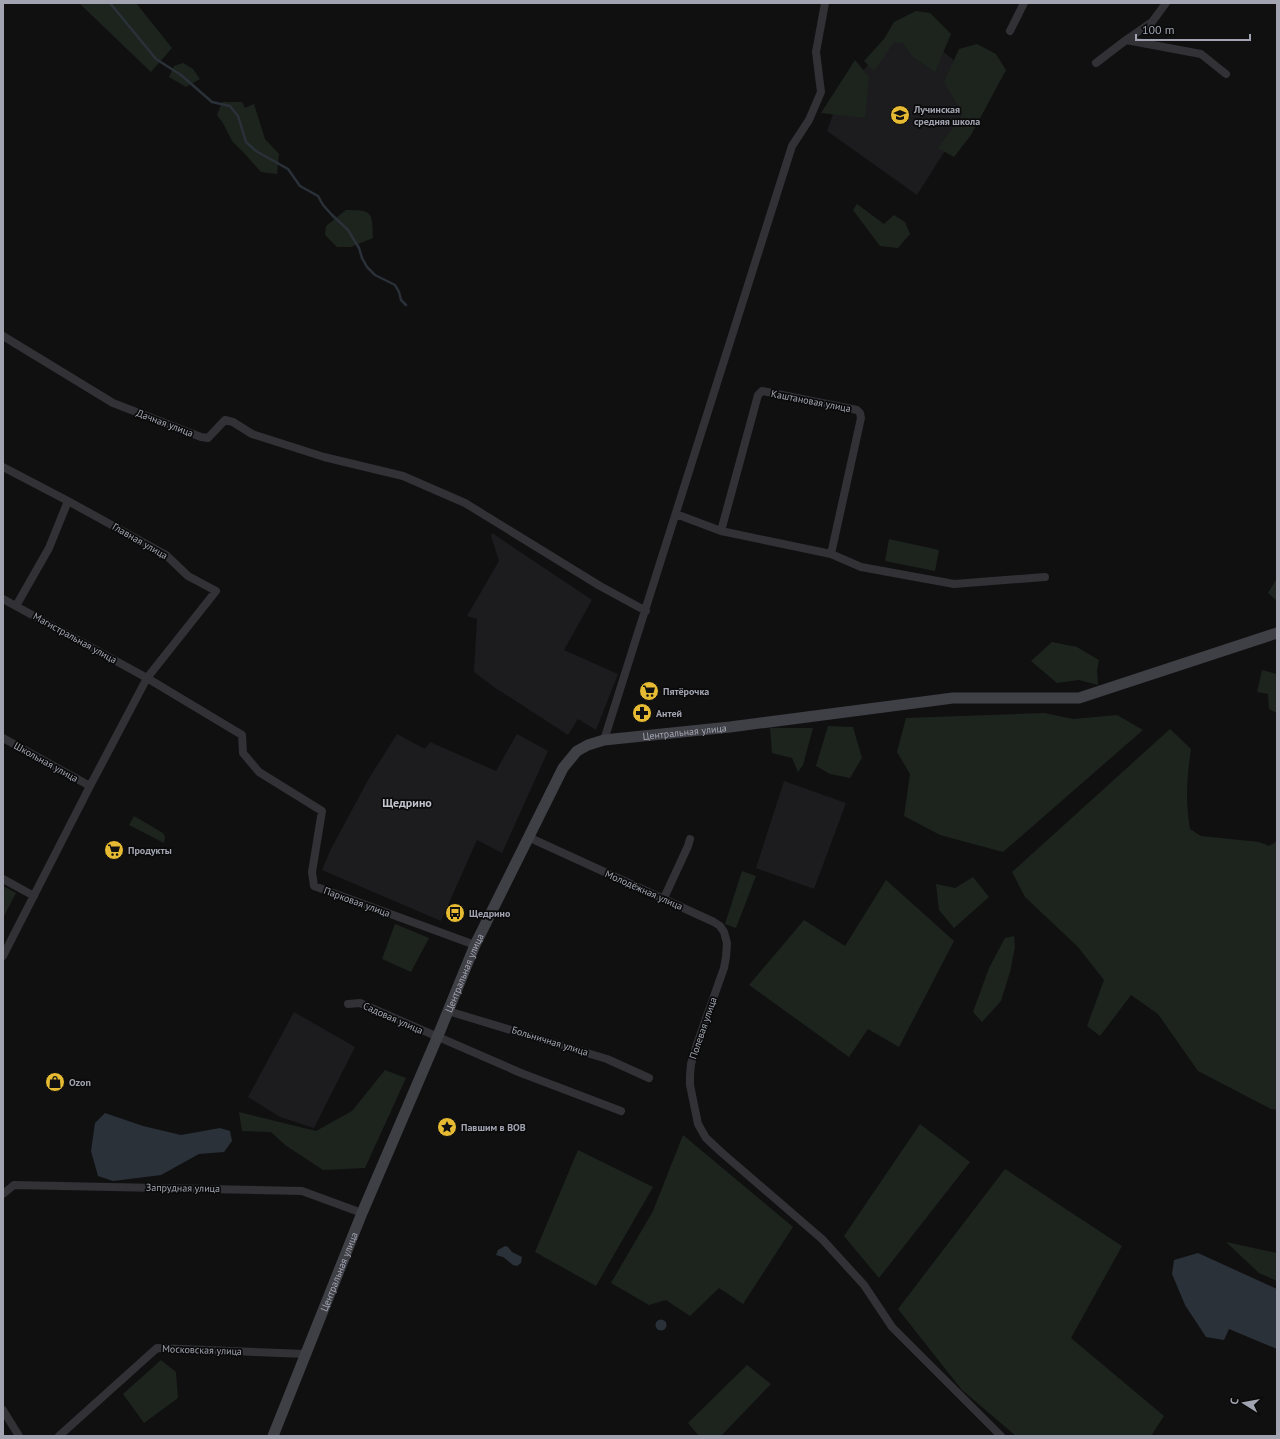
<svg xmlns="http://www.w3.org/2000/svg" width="1280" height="1439" viewBox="0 0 1280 1439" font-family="'PT Sans',sans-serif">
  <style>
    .built { fill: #1c1c1e }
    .green { fill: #1d241e }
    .water { fill: #2a3139 }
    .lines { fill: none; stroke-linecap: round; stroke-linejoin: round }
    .stream { stroke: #2a3139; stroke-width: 2.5 }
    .street { stroke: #313136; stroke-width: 8 }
    .secondary { stroke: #3f4046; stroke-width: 11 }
    .labels { text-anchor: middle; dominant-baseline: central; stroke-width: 3.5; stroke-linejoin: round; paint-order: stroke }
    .poi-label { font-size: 10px; font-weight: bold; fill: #a2a5b1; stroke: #0b0b0c; text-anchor: start }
    .street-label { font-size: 10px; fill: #a2a5b1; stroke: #0b0b0c }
    .quarter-label { font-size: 12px; font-weight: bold; fill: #c2c4ce; stroke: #0b0b0c }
  </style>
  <rect width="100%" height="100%" fill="#101011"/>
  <!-- built -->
  <path class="built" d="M905 21 986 86 917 195 827 131 838 100Z
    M492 533 592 600 564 650 618 674 596 730 578 719 568 735 494 687 474 672 477 619 467 616 499 561 491 536Z
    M397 734 425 749 430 742 496 771 517 734 548 751 502 853 477 840 441 921 322 870 331 849 368 780Z
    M784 781 846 803 814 889 756 868Z
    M294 1012 355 1047 314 1128 280 1117 248 1097Z"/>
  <!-- green -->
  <path class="green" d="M79 3H136L172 48 151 72Z
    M916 11 930 13 951 34 935 72 913 57 903 43 894 42 874 71 864 61 884 39 894 22Z
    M977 44 996 54 1006 70 971 135 954 157 938 148 963 114 944 82 959 49Z
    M855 60 869 77 865 118 821 113Z
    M183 63 193 69 200 79 186 87 169 77 174 66Z
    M222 102H242L245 108 254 104 265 139 279 154 277 174 261 172 244 153 232 141 223 123 217 115Z
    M857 204 884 224 894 215 905 222 910 234 898 248 880 246 853 210Z
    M346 210C373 210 372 212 373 238L351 247H337L325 235 326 226Z
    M889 539 939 550 935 571 885 561Z
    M1277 578V601L1268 593Z
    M1052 642 1077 647 1099 660 1097 670 1098 685 1079 680 1057 683 1031 661Z
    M1262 670 1277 674V713L1269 709 1268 694 1257 692Z
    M1044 713 1073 719 1117 715 1143 730 1003 852 940 835 904 816 910 774 897 752 906 718Z
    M828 726 853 727 862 758 850 778 830 774 816 766Z
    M770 728H813L803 765 798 772 792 758 772 753Z
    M1170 729 1191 749C1187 777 1185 800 1190 829L1201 836 1259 842 1269 846 1277 841V1110L1271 1109 1198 1071 1158 1014 1131 995 1100 1036 1087 1026 1104 980 1078 947 1025 897 1012 872Z
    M134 816 163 833 165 837 164 843 129 825Z
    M742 871 756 876 736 928 725 924Z
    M973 877 989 897 954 928 939 910 936 884 955 888Z
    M886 880 954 941 899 1047 868 1029 849 1057 749 985 804 920 845 946Z
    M3 886 16 893 3 918Z
    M395 924 429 938 411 972 382 959Z
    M1014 936 1015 947 1010 972 1001 1001 982 1022 973 1012 989 968 1005 938Z
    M385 1070 406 1078 365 1168 323 1170 285 1145 271 1132 242 1131 239 1112 316 1131 352 1111Z
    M920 1124 970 1162 879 1278 844 1236Z
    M683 1135 793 1227 743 1304 719 1288 690 1316 666 1300 649 1305 611 1283 653 1211Z
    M578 1150 653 1187 596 1286 535 1252Z
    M1005 1169 1122 1246 1071 1338 1164 1416 1151 1436H1016L962 1390 898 1309Z
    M1226 1242 1277 1253V1281L1259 1273Z
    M161 1360 176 1372 178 1398 144 1423 123 1394Z
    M747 1365 771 1384 721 1436H699L688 1423Z"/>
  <!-- water -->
  <path class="water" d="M105 1113 143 1126 181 1135 220 1128 230 1131 232 1141 224 1152 199 1154 161 1175 113 1181 98 1176 91 1151 95 1123Z
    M505 1246 508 1247 512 1252 522 1257 521 1263 517 1266 513 1265 503 1257 496 1255 498 1250Z
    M1198 1253 1277 1289V1349L1229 1329 1224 1340 1206 1337 1185 1305 1172 1274 1174 1260Z
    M655.5 1325a5.5 5.5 0 1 1 11 0a5.5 5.5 0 1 1-11 0Z"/>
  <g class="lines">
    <!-- stream -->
    <path class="stream" d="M110 3 156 59 181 75 212 102 230 106 238 116 246 142 256 151 288 169 300 186 318 196 323 205 332 215 348 230 359 248 362 258 367 267 375 275 395 285 399 292 401 300 406 305"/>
    <!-- street -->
    <path class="street" d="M1010 31 1024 3
      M1126 40 1152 22 1166 3
      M1096 63 1126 40 1201 54 1226 74
      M3 336 113 403 201 437 208 438 225 420 233 422 252 434 324 457 403 476 465 503 600 586 646 611
      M3 467 68 501 166 555 188 576 216 591 147 678 90 786 3 956
      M676 514 721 531 831 554 861 567 954 584 1045 577
      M721 531 758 395 762 391 857 410 860 413 861 418 831 554
      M3 599 147 678 242 735 243 753 259 772 322 811 312 872 314 886 475 945
      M16 606 49 548 68 501
      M3 738 90 786
      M604 740 792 146 809 120 821 92 816 52 825 3
      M528 837 714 922 720 926 724 932 727 943 726 957 724 968 697 1044 691 1064 690 1075V1085L698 1124 706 1138 721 1152 822 1239 864 1285 892 1327 1001 1436
      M3 879 34 896
      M664 898 688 846 690 839
      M348 1004 360 1003 521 1073 621 1111
      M448 1011 607 1059 649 1078
      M3 1194 14 1185 302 1191 362 1213
      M3 1410 19 1436
      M59 1436 157 1348 306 1354"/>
    <!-- secondary -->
    <path class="secondary" id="s1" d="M273 1436 362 1213 437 1038 475 945 563 768 577 751 588 745 604 740 730 727 953 698H1079L1277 633"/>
  </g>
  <!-- icons -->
  <defs>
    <g id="school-disc" transform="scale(1)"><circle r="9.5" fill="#e6bb33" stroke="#0b0b0c"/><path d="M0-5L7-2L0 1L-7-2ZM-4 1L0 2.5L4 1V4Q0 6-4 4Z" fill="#111"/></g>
    <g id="supermarket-disc" transform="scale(1)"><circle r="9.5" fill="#e6bb33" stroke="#0b0b0c"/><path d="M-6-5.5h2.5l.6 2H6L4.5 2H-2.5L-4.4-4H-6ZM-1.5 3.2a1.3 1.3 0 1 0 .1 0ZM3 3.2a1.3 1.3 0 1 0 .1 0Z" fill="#111"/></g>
    <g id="pharmacy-disc" transform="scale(1)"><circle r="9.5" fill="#e6bb33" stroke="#0b0b0c"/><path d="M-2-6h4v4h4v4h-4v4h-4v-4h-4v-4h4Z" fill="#111"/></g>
    <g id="bus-disc" transform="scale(1)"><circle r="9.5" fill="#e6bb33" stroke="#0b0b0c"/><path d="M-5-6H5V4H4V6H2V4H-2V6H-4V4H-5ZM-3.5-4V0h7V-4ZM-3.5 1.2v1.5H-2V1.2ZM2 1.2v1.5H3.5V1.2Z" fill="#111"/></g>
    <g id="shop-disc" transform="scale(1)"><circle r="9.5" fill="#e6bb33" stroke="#0b0b0c"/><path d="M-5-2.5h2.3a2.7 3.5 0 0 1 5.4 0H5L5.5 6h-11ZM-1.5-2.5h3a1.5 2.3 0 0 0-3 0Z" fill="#111"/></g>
    <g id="sight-disc" transform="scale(1)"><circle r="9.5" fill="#e6bb33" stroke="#0b0b0c"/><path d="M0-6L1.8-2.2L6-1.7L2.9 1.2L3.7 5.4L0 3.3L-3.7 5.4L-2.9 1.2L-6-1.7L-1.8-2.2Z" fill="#111"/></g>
  </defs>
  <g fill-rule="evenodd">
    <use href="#school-disc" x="900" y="115"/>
    <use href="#supermarket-disc" x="649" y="691"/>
    <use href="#pharmacy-disc" x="642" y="713"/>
    <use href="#supermarket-disc" x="114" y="850"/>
    <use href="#bus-disc" x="455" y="913"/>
    <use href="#shop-disc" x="55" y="1082"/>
    <use href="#sight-disc" x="447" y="1127"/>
  </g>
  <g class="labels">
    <!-- poi labels -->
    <g class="poi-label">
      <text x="914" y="109">Лучинская<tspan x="914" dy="12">средняя школа</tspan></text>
      <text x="663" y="691">Пятёрочка</text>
      <text x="656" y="713">Антей</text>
      <text x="128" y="850">Продукты</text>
      <text x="469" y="913">Щедрино</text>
      <text x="69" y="1082">Ozon</text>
      <text x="461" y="1127">Павшим в ВОВ</text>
    </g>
    <!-- street labels -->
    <g class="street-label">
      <text transform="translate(811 401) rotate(11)">Каштановая улица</text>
      <text transform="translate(165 423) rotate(21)">Дачная улица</text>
      <text transform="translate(140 541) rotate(30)">Главная улица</text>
      <text transform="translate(75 638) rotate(29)">Магистральная улица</text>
      <text stroke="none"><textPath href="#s1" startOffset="861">Центральная улица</textPath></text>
      <text transform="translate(46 762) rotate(29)">Школьная улица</text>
      <text transform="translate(644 890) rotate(24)">Молодёжная улица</text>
      <text transform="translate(357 902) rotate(20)">Парковая улица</text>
      <text stroke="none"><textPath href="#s1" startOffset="501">Центральная улица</textPath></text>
      <text transform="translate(393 1018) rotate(24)">Садовая улица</text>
      <text transform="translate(703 1028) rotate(-71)">Полевая улица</text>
      <text transform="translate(550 1041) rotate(17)">Больничная улица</text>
      <text transform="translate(183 1188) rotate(1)">Запрудная улица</text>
      <text stroke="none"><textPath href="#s1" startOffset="177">Центральная улица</textPath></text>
      <text transform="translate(202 1350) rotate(2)">Московская улица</text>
    </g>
    <!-- quarter labels -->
    <g class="quarter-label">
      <text x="407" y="802">Щедрино</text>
    </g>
  </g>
  <!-- border -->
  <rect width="1280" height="1439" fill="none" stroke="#a2a5b1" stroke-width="8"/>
  <!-- north arrow -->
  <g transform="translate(1244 1403) rotate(281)" stroke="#0b0b0c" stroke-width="3" paint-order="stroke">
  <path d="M0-3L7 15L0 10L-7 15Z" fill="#a2a5b1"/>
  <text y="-6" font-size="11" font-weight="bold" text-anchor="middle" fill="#a2a5b1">С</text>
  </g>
  <!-- scale -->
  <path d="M1136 34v6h114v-6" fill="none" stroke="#a2a5b1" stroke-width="2"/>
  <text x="1142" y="34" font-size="12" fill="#a2a5b1" stroke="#0b0b0c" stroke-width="3" paint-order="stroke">100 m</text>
</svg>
